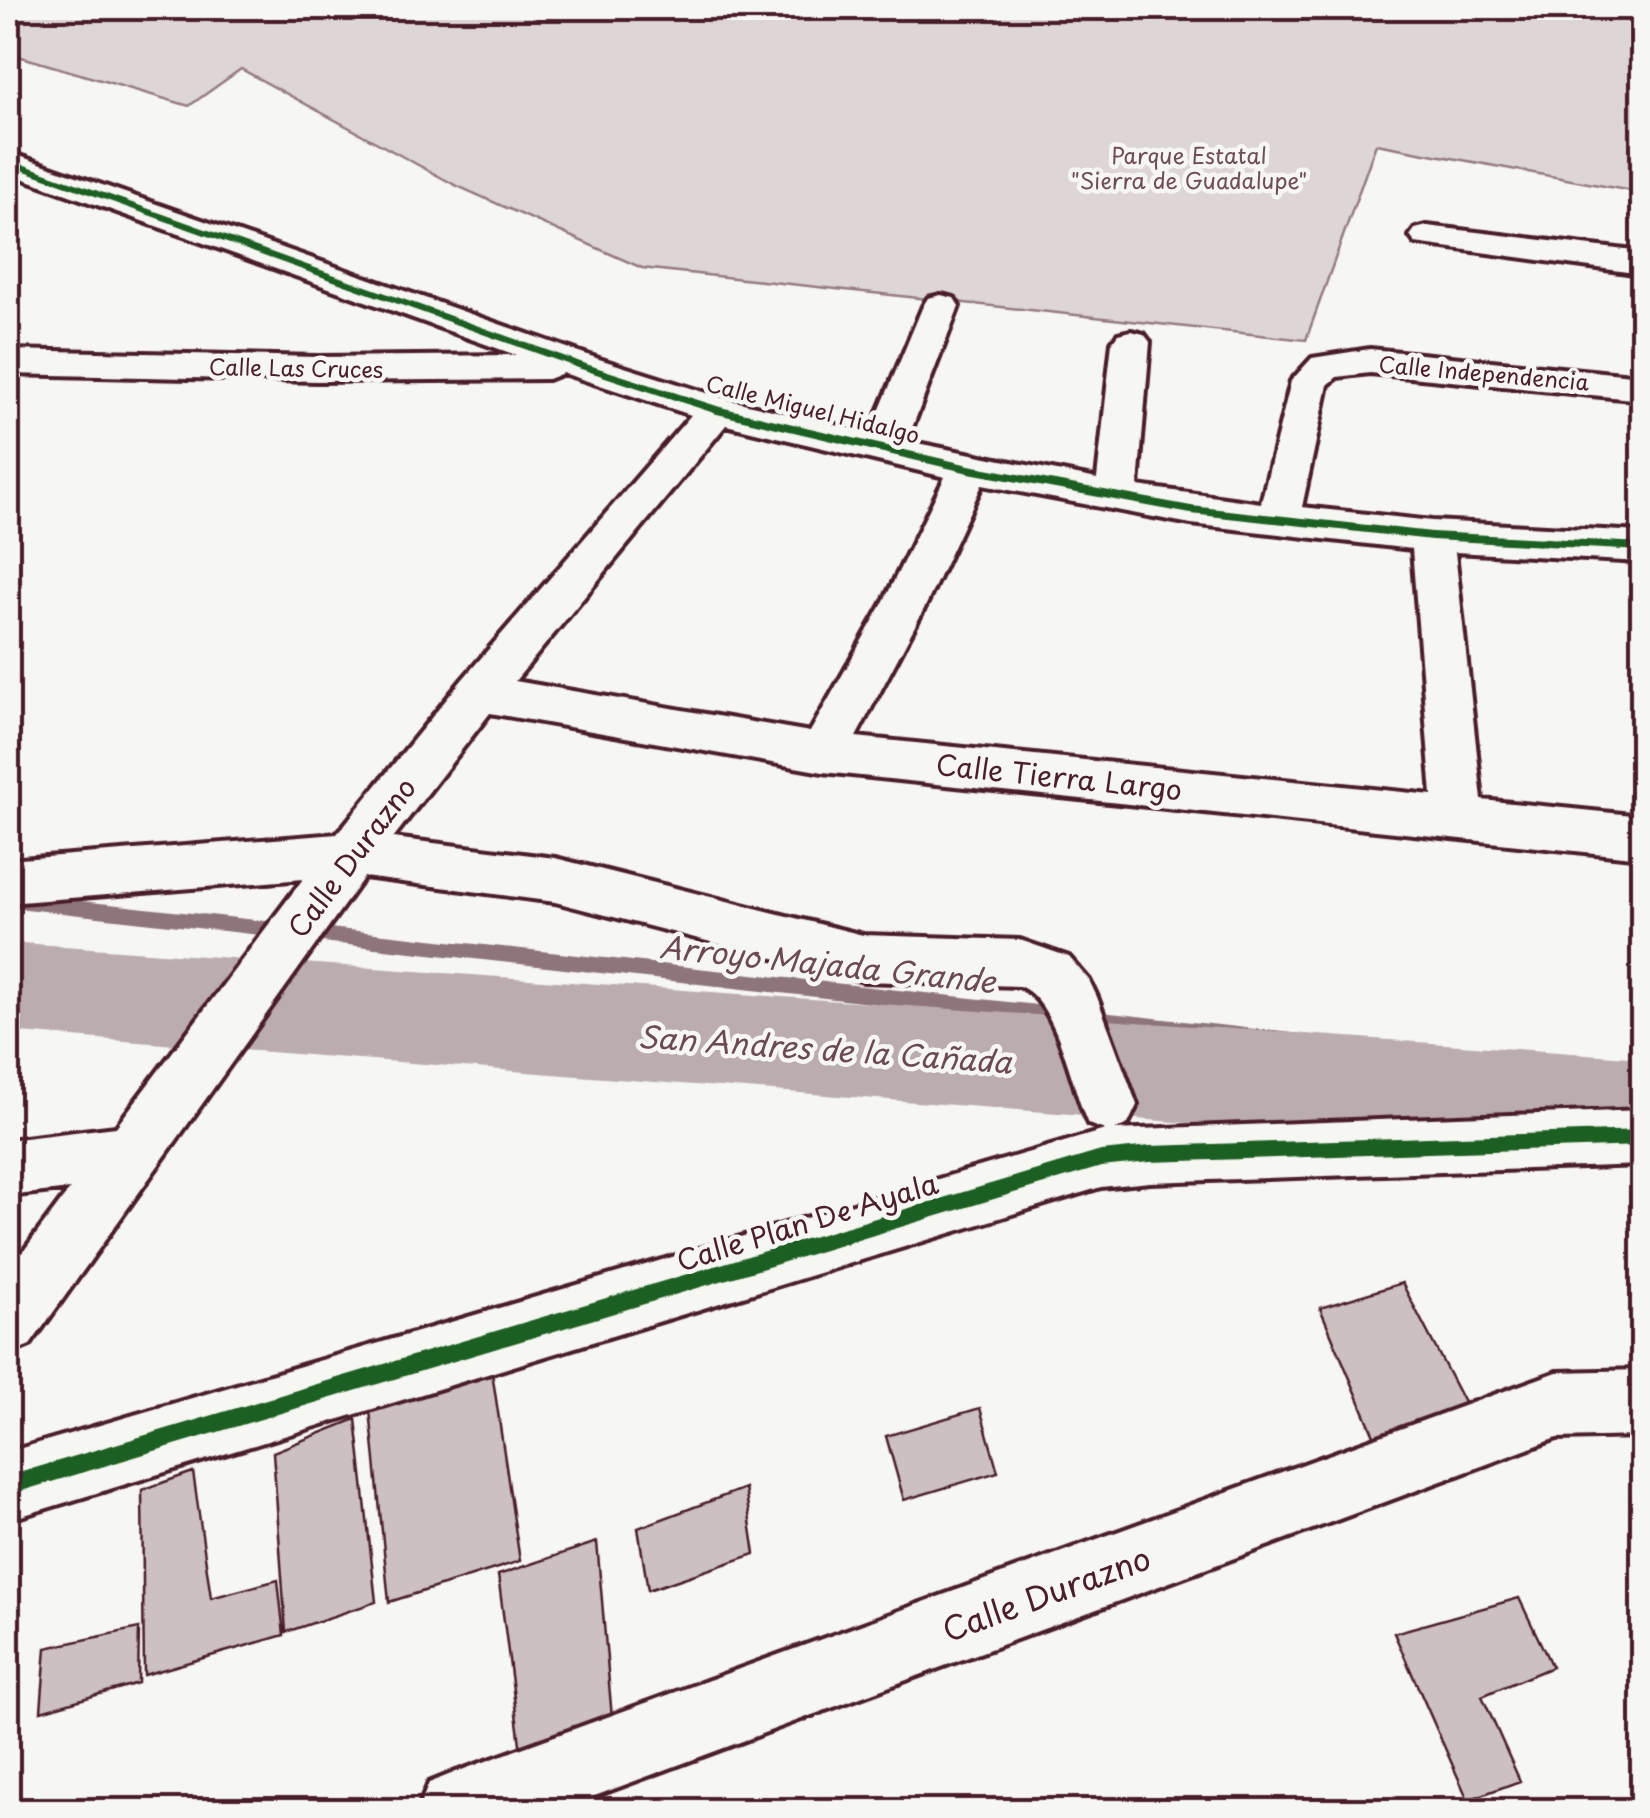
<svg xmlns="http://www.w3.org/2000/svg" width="1650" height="1818" viewBox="0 0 1650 1818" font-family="'Playpen Sans',sans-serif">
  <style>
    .green { fill: #ddd6d5; stroke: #947a80; stroke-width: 2.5 }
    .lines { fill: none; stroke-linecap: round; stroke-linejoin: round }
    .stream { fill: #8e747a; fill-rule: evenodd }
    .river { fill: #bbadae; fill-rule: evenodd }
    .building { fill: #ccc1c0; stroke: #4a1f2b; stroke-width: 2.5 }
    .minor-casing { stroke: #4a1f2b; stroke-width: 8 }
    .minor { fill: #f6f6f2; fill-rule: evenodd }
    .cycleway-casing { stroke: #f6f6f2; stroke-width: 6 }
    .cycleway { fill: #1b5e20; fill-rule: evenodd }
    .labels { text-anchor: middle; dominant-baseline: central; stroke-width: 9; stroke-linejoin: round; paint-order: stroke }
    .far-park-label { font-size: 22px; fill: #6f4d56; stroke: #f6f6f2 }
    .far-street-label { font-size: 22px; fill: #4a1f2b; stroke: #f6f6f2 }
    .street-label { font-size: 28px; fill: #4a1f2b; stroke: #f6f6f2 }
    .water-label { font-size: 30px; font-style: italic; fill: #6c4a52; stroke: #f6f6f2 }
    .near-street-label { font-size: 32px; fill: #4a1f2b; stroke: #f6f6f2 }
  </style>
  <rect width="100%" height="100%" fill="#f6f6f2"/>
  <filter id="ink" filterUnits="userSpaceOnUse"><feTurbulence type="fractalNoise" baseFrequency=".01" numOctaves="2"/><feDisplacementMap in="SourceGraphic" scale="20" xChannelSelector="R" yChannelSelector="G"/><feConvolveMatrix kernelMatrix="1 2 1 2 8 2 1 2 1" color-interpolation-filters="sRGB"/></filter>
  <g filter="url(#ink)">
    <!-- green -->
    <path class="green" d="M8 8H1642V193L1376 144 1306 340 642 268 455 185 241 69 189 106 8 53Z"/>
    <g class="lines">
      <!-- stream -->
      <path class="stream" d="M8 893 1642 1071V1089L8 907Z"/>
      <!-- river -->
      <path class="river" d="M8 942 1642 1058V1158L8 1032Z"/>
    </g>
    <!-- building -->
    <path class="building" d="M1402 1283 1474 1422 1379 1447 1320 1308Z
      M492 1372 520 1561 389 1602 370 1410Z
      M980 1408 998 1472 904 1500 886 1436Z
      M356 1419 376 1602 286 1632 273 1452Z
      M193 1472 211 1598 278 1580 284 1635 144 1675 142 1490Z
      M745 1488 755 1554 648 1590 638 1528Z
      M597 1542 614 1742 524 1775 498 1575Z
      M1519 1598 1552 1667 1482 1696 1520 1781 1468 1800 1394 1633Z
      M139 1628 138 1683 41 1711 46 1648Z"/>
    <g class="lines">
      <!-- minor casing -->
      <g class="minor-casing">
        <path id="minor" d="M8 152 599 359 726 399 870 433 923 306 928 298 941 295 954 298 959 306 907 441 1097 479 1112 342 1118 334 1131 331 1144 334 1150 342 1138 486 1261 503 1291 381 1312 358 1370 349 1642 376V400L1370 373 1337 377 1328 385 1302 507 1432 521 1642 532V562L1455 552 1482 800 1642 816V858L823 772 490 713 393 838 555 858 863 935 1020 940 1069 957 1089 980 1097 997 1137 1105 1128 1124 1114 1130 1642 1110V1165L1150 1182 1101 1187 8 1520V1452L1105 1130 1088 1124C1071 1087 1058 1001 1019 986L863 981 555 902 364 877 30 1345 8 1354V1272L70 1189 8 1196V1140L116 1127 303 879 8 903V860L337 834 462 680 691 415 563 373 548 379 317 381 8 374V350L317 357 516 355 8 173ZM726 425 945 477 882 605 810 732 515 681ZM982 485 1191 524 1412 549 1432 795 856 737 926 605Z
          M1427 226 1642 252V274L1415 243 1410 236 1415 229Z
          M1642 1370V1436L1557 1438 557 1810H418L429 1783 456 1772 1557 1372Z"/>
      </g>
      <!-- minor -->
      <use href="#minor" class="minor"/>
      <!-- cycleway casing -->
      <g class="cycleway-casing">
        <path id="cycleway" d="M8 159 589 365 720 407 969 465 1191 506 1432 532 1642 543V551L1432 540 1191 514 969 473 717 414 581 369 8 165Z
          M1642 1130V1146L1150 1162 1101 1167 8 1495V1476L1101 1151 1150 1146Z"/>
      </g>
      <!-- cycleway -->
      <use href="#cycleway" class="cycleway"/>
    </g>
  </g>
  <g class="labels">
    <!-- far-park labels -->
    <g class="far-park-label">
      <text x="1189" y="154">Parque Estatal<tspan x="1189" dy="25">"Sierra de Guadalupe"</tspan></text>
    </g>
    <!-- far-street labels -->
    <g class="far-street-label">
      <text transform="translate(296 367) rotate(1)">Calle Las Cruces</text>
      <text transform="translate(1484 372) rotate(5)">Calle Independencia</text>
      <text transform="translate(813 408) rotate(14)">Calle Miguel Hidalgo</text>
    </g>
    <!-- street labels -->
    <g class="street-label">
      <text transform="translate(1059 776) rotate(6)">Calle Tierra Largo</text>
      <text transform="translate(351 857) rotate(-53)">Calle Durazno</text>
      <text transform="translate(807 1221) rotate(-17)">Calle Plan De Ayala</text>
    </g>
    <!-- water labels -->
    <g class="water-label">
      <text transform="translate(828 963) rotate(6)">Arroyo Majada Grande</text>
      <text transform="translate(825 1048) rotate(4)">San Andres de la Cañada</text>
    </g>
    <!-- near-street labels -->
    <g class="near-street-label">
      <text transform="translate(1046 1593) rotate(-20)">Calle Durazno</text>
    </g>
  </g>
  <!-- margin -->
  <rect width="1650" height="1818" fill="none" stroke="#f6f6f2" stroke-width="40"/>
  <rect x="20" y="20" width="1610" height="1778" fill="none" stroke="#4a1f2b" stroke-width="4" filter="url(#ink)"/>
</svg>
